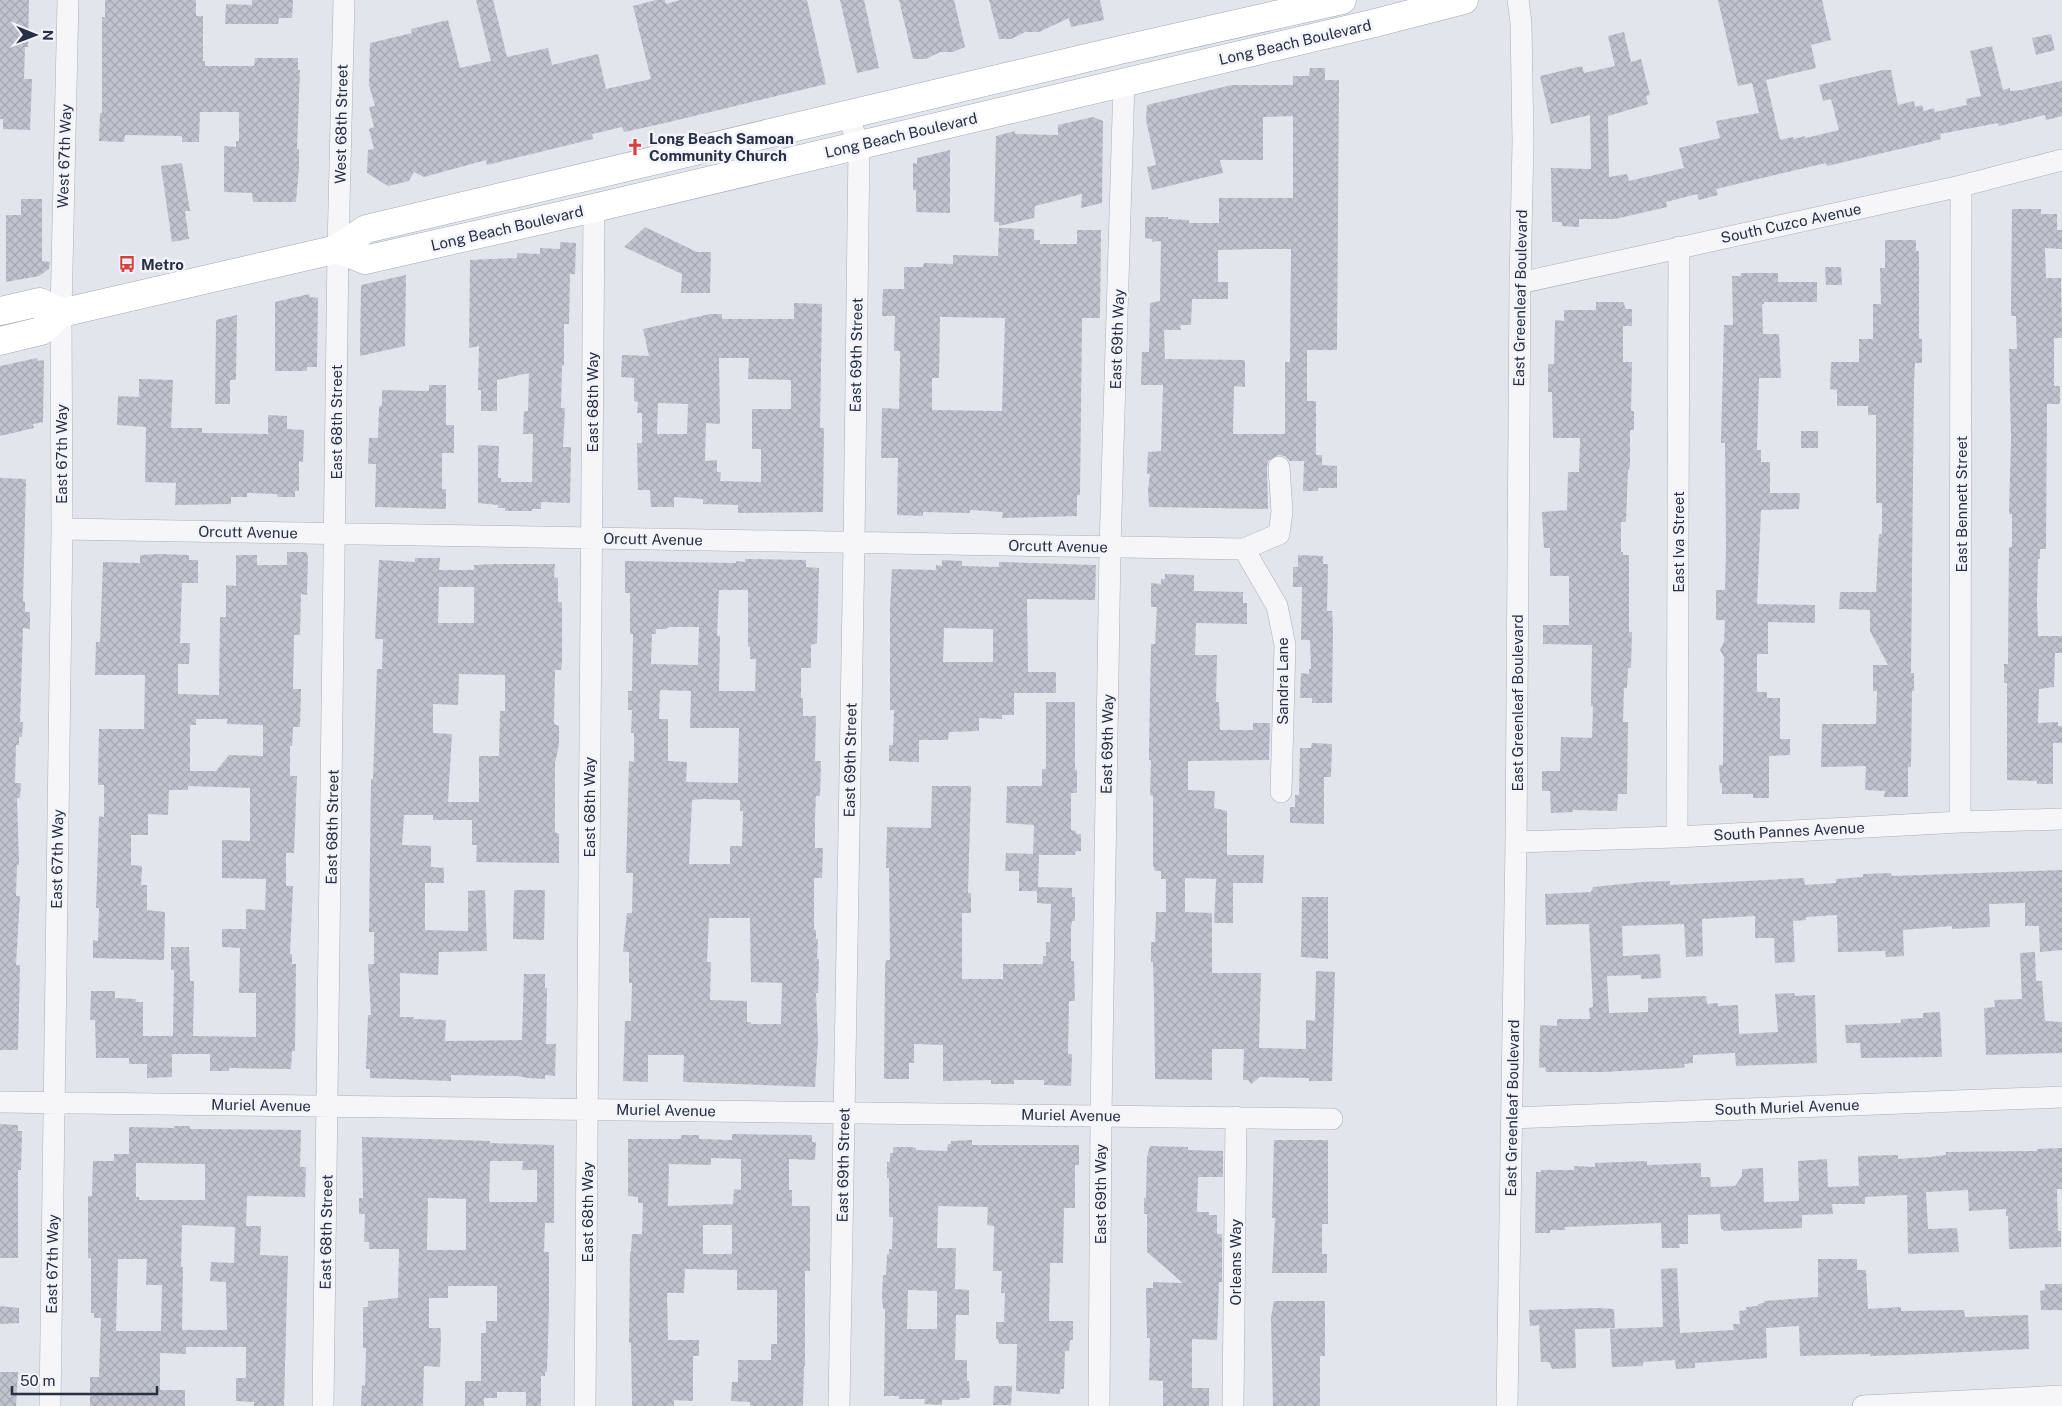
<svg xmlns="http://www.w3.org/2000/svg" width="2062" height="1406" viewBox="0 0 2062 1406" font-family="'Public Sans',sans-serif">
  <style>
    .building { fill: url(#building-cross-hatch); fill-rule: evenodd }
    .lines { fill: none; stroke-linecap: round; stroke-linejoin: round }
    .minor-casing { stroke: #aaaeba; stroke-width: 22 }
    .major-casing { stroke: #a1a7b8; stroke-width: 29 }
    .minor { stroke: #f6f6f9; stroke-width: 21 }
    .major { stroke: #fff; stroke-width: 28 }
    .labels { text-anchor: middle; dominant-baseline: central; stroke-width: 5; stroke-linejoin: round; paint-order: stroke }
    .street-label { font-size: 15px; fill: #292f45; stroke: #f2f4f9 }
    .poi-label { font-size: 15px; font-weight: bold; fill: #292f45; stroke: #f2f4f9; text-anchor: start }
  </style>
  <defs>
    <pattern id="building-cross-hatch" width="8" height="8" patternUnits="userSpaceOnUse" patternTransform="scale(1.25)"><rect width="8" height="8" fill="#bfc3cf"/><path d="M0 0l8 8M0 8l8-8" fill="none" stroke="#a4a8b3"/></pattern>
  </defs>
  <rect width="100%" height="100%" fill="#e2e5ec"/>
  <!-- building -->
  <path class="building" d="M0 0H29L28 47H25L24 79H32L30 130 3 129V119H0Z
    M105 0H196V16H203V61H205V66H254L255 58H298V70H300L297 149H299V167L296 202H253L252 193 224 192V146L236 147V141H239V112H200L199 142H182V136L125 135 124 142 99 141 100 113H102V17H105Z
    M252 0H293L292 18H279L278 24H225L226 4 252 5Z
    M476 0H493L507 57 548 48 552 65 598 54 606 89 651 79 633 6 656 0H665L666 4 680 0H807L826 84 661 124 624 132 622 127 592 134 593 139 487 165 486 160 424 177 414 172 409 181 388 186 367 173 368 150 374 149 369 129 374 127 369 107 375 106 369 85 370 43 412 33 411 29 448 20 460 68 491 61Z
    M840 0H864L879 68 857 73Z
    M899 0H954L965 47 953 52H940L926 59H913Z
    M989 0H1100L1104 20 1071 27 1069 18 1039 32H1025L1011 39H999Z
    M1718 0H1822L1831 40 1811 45 1816 68 1766 80 1780 140 1793 137 1794 139 1805 136 1806 138 1839 130 1831 99 1823 101 1819 85 1883 70H1891L1898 105 1914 101 1915 107 1922 105 1924 111 1934 108 1935 112 1967 105 1966 99 1981 96 1970 51 1992 46 2003 90 2010 88V91L2021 90 2062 81V116L2046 120 2045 115 1999 126 1998 123 1940 134 1941 139 1930 142 1827 166 1826 163 1716 189 1718 195 1699 200 1697 194 1666 202 1667 207 1615 219H1579V227L1562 226V222H1552L1551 168 1591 169 1590 115 1551 124 1540 76 1582 66 1584 73 1615 66 1608 36 1624 32 1631 62 1641 59 1650 95 1646 96 1648 104 1608 116 1609 177 1627 174 1629 181 1684 168 1679 148 1720 138 1716 121 1759 113 1752 83 1738 86Z
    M2051 34 2055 50 2036 55 2032 38Z
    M1310 68H1325V80H1339L1337 350H1307V401H1316V455H1322V465L1337 466V488H1318V491H1303L1304 461H1290L1285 456 1278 455 1268 461 1267 467 1268 509 1149 507 1148 490 1150 474H1147L1148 452 1161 451 1163 385H1141L1142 352H1149L1150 303 1160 301 1161 241 1152 242V239L1145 238V217H1168V219L1189 220V223H1219V198H1293V116L1263 117V160H1220L1223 173 1152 190 1147 167 1156 165 1146 120 1147 105 1232 85H1293V76H1309ZM1259 249H1291L1290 362H1285V434H1233L1234 386 1245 387V362L1244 360 1165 359 1164 330H1181L1180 325H1191L1192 299H1228V282H1218V250Z
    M1093 117 1103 121 1102 203 1081 208 1082 194 1035 206 1034 218 999 226V222H994L996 136 1015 131V134L1058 135V125Z
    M950 150V213L916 212V190H913V163L917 164V158Z
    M182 163 190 211H185L189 239 172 242 161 166Z
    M21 199H42V261L50 262 49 269 39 276 6 282V215H21Z
    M2012 209H2041V214H2057V230H2062V249L2045 248 2046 278H2061L2062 338H2054V386H2060V404H2047L2046 549H2040V559H2038L2037 604 2038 636H2062V653H2055L2054 687 2039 689 2038 723 2058 722V726H2062V743H2053V784H2037V781L2007 780V683H2004V664H2008L2009 547H2012V514H2009L2011 439 2009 349H2017L2016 316H2011Z
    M645 227 697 252H711L710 293H681L682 274 624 247Z
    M999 228 1034 229V240H1040V244H1077V230H1101L1100 318H1082L1080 495H1077V516L1002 518 1003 512 970 510V513L923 512V516L897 515 898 458H881L882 408 899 409 900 361V351H894L895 316H882L883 289H904V267H923L924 263 953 264V255L998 256ZM940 317 1005 318 1002 411 932 410V378H939Z
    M1885 240H1916V251H1919V339H1922V363H1915L1914 383 1911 673H1914V691H1912L1911 767H1908V797H1884L1885 791 1865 790 1866 766 1821 767 1822 724H1876L1877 691H1873V665H1888L1870 631V610L1839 609 1840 592H1876L1879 534H1882V503H1876V415H1868V406H1837V390L1830 389 1831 362H1859V339H1873V304H1881L1880 268H1885Z
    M560 242 576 243 575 274H570L569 324H564V366L562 365 561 408H565L563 447H571L570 503 541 502V509H532V511H505V508H498V505L478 503V445L499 446 498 478H501V482H532L533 434H523L524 411H528L529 373 497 380V411H481V390H478L479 346 469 348 470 260 517 258V253L540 254V248L560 249Z
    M1825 267H1841L1842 285H1826Z
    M1741 273H1778V282H1817V302H1764V304H1762L1763 334H1779L1781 378H1759L1757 450H1761V462H1770V493H1800L1799 509 1761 510 1757 604 1815 605V623L1768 622V654H1757V692H1767V698H1780V739H1790V755L1769 756V798H1753V794H1722V783H1720L1719 765H1723L1724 657 1720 650 1724 642 1725 620H1716V590H1725L1726 547 1725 443H1721L1724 325H1733L1732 276H1741Z
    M406 275 405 346 360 356 361 285Z
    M309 294 310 297 318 298 317 367H307V371H275V302Z
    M1596 302H1623L1626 309H1632V326H1623V362H1632L1631 411H1634V430H1630V464L1629 470H1628L1626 522H1621V552H1623V555H1629V632H1632L1631 668H1628L1627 688H1624L1623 722H1628L1627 794H1618L1617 811 1573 810V812L1551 813 1550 791H1542V771H1560L1561 737 1592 738 1593 706H1591L1592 645 1543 644V625H1569V576H1550V548H1544L1542 512 1567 510 1568 472H1579L1580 438H1553L1552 392H1548V364H1554L1555 320 1564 321V310H1596Z
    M794 303 822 304 820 428H824L823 512 738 513V505L703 504V499L674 497V507H651L650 490H638L637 443H642V413H637L638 402 634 401V378L621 377 622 355 649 356 643 329 710 314H722V319H794ZM719 358H749L748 379 791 380V409H752V449H761V482L720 481 721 472H717V460L705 461 706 423 720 424ZM658 403 688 404 687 434H657Z
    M237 315 236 380H230V404H215L216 320Z
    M37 358 38 361 44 360 43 422 33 424 34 428 0 436V366Z
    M139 379 173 380 171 428H202V433L268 434V415L287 416V429L304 430 303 462 299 461V491H295V497H278L277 494 247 493V497H231V504L175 505 176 483 145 482 146 427 117 425 118 396 139 397Z
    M429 385H446V425H454V453H442V489H446V509L375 507 376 464H368L369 438H378L379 407 382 404V390L429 391Z
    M1801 431H1818V448H1801Z
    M0 478 26 479 23 601H25V612H30V629L23 628 20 722H23L22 737H19V745H16L15 783H21L20 798H17L19 865H17L16 896H20L16 965H20L18 1050H0Z
    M287 552H306L308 556 307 595 301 594 300 635H294L293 689H301L300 727H293L292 746H290V776H297L294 853H286V886H293L290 954H292V964H296L295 1051H292L291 1069 229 1068V1071H210V1054H172V1077L147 1078V1064H129V1058H96L95 1020H90L91 991H115V998L136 999V1002H143V1036H173L174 970H171V947H189L190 981H194L193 1036 256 1037V993H239L240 948 222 947V929H246V909L265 910 266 879 222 878V840L250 841V788L188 786V790H169L168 815 148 814V835H131V865L142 866 141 885H147V910L165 912 164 960 93 958V940L98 941 99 908H96L99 816 104 817V785H98L99 729H144L145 675H95L96 642H100L103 562 140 563V555L160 554 189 555V560H198V583H182L180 643H190L189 664H178V694L219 695 220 617H226V585L236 586V555H257V565H287ZM196 719H227V724L263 725V756L229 755 216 771H190V725H196Z
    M1298 555 1323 556V564H1328L1327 611H1332L1333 629 1332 703H1312V698H1300L1301 673 1309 674V669H1311L1310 640H1301L1302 587H1293V567H1298Z
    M415 558H440L439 570H474V565L495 564H555L554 577 558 578V602H562V663L561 670H555L554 724 559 726V744L555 763V832L559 834V863L476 862 477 845H472V820H433V815H404L402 845 431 846V867L444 868V883H425V930L468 931V891L485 890 487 951 439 952 438 975 400 973V1017H414L413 1019 446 1020 445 1041 522 1040 524 974H545V988H547L546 1044H556L555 1076 545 1075V1079L528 1078 517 1076 451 1075V1081L370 1078V1069H366L368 1015H371L368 964H374V932H369L371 779H373L377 669H382L383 639H375L379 560 415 562ZM439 587H474V623H438ZM459 674 505 675V711H500L499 756H479V802H448L452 734 433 733V704L458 705Z
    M745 559 806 560V567L819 568 817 643 811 645V668H801V698H803V716H816L815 761H821L820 796H816L815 818V848H823L822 878H814V930H816V939H818L817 959H819L818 993H816L818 1041 815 1087 683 1082 684 1055H648V1082L623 1081 625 1021H631L632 983H629V952H623L627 913H632L633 873H626L629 761 634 762V733H631L632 710H628V691H632L633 634H630V593H625V561L736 563V561L745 562ZM719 590H748V647H750V659H756L755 691H719L720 636H717ZM669 627H699L698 665 651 664 652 634H656V629H666ZM660 690 691 691 690 728H739L738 783 686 782 687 762 668 761V719H659ZM704 799 740 800V811H743L742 846H730V864H689L692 800ZM709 918H750L751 982 782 983 781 1024H751V1022H747V1001L710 1000 711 962H707Z
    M942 560 962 561V566L999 567V562L1096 565 1095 600 1027 599 1028 672H1056V693H1014V715H1002V719L979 718V731L949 732 948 740H919V762L889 761V745H893L894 710H890V608L892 569 936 570V565L942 566ZM944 628 993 629V662H943Z
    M1165 574 1194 575V591L1243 592V603H1247V624L1196 623 1195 655H1217L1216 702H1219L1220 730H1253V723H1270L1269 760 1188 761V790L1215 791 1214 808 1227 811V855H1264L1263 883H1233V923H1214L1216 879 1185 878V912L1212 913V973H1261L1259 1048 1306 1049V1020L1315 1021 1316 971 1335 972 1332 1081H1309V1078L1260 1077 1251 1084 1248 1080H1243L1244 1049H1212V1080L1155 1079 1154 998 1153 962H1151V942H1155L1156 912H1166V879H1161V871H1155L1153 865V796L1150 795 1151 760H1149V750L1151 644H1155L1157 607H1151V583L1161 584V579H1165Z
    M1046 702H1075V770H1077V793H1071V830L1076 831V834H1081V851H1076L1075 855H1039L1038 887 1072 888V897H1075V921H1072L1071 927V961H1074L1075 1001H1069L1068 1054H1072L1071 1086 1044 1085V1080H1014V1084H991V1080L943 1081V1045L914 1044V1063H909V1079H884L885 967 886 960H890L889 868H886L887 827 931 828 932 786H971L968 893H971V913H962V979H1003V964H1043V956H1046V942H1050L1051 904 1037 903V891H1019V871H1005L1006 853 1033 854 1034 825 1006 823 1007 786H1042V769H1046Z
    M1312 743 1332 744 1331 777H1324V824L1290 823V807H1295V795H1299L1300 748H1311Z
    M2062 870V950L2040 952 2039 926H2025V903L1989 904 1990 927 1952 929V926L1903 930 1904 956 1886 957 1885 951 1838 952 1837 915 1806 917V920L1793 921 1795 962 1775 963 1774 938H1755V916L1702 919 1703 956 1686 957 1684 924 1622 926 1623 956 1660 954 1661 978 1641 979V975L1607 976 1609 1013 1648 1012V998L1706 996 1707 1004 1718 1003V1006L1738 1005 1739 1034 1778 1032 1775 994 1794 993 1795 996 1815 995 1817 1063 1736 1066 1735 1053 1693 1055V1063L1684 1064 1685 1067 1681 1068 1603 1072H1546L1545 1067 1539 1068 1540 1025 1557 1026V1019H1590L1589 1008 1593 1007 1589 924 1546 925 1545 894 1591 892 1593 887 1642 882 1670 881V885L1804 878 1805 885 1836 883V879L1863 877V874L1891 873 1892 876Z
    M514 890H545L544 940 513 939Z
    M1302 897H1328V959L1301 957Z
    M2035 952 2036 981H2042L2045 1021 2062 1022V1053L1986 1055 1984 1008 1995 1007 1994 1000 2022 999 2020 953Z
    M1940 1012 1942 1057 1861 1058 1860 1043H1846L1845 1025 1901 1023V1019L1923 1018V1013Z
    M0 1124 18 1125V1131H22L21 1170H18V1258H0Z
    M174 1126H190V1129L301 1130 300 1167H306L305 1197 247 1196 246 1226H261L260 1255 288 1256 284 1406H254V1402L236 1401V1378H246V1347H186V1354L160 1353V1390H185V1406H90V1377H99L101 1318H94V1313H91V1258H88V1196H92L93 1161H114V1154H129V1127L174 1128ZM136 1163 205 1164V1200H139V1197H136ZM182 1225 235 1227 234 1263 211 1262 210 1281 226 1282 227 1330H182L183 1267H181ZM118 1259H147L146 1285H162L161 1331H116Z
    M732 1134 812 1135V1142H816L815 1160 789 1159V1190H792V1206H810V1271H805V1366H804L803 1406H750V1402L731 1401 732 1382H738V1360H771V1344H777V1290H737V1270L685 1269 684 1293H667L668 1340H699V1356H693V1401L674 1400V1406H632L631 1343H629L630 1252H631L632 1234H642L643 1203H638V1197L628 1196V1139H681V1135H699V1139L732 1140ZM711 1158 741 1159V1190L734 1189 733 1204 668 1206 669 1164 711 1165ZM703 1225H732V1254H703Z
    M362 1137 490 1141V1143L554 1145V1223H545L544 1252H549V1307L547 1372H545V1376H541V1406H526V1392H497V1398H484V1406H465V1381H481V1333H486V1321H497V1286H448V1298H429V1328H440L441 1333 440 1367 424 1366 423 1406H361L362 1385 365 1386 366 1348H363V1307H368V1301L398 1298 399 1249H369V1242H364L365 1214H359V1198H363ZM490 1161H523L522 1170H537V1202H489ZM428 1198 466 1199V1250H427Z
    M972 1140V1145H1079V1165H1075V1208H1064L1063 1263H1050L1049 1321H1073V1340H1070L1069 1351H1065L1064 1389H1060V1394L1016 1391 1017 1344H999L998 1339H996V1322H1004L1005 1293H1001L1002 1271H993L994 1226 987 1225 988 1207 938 1206 937 1248H956L955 1289 969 1290V1315H956L955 1360H967V1381H969L970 1398H960L959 1400H942V1405L924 1404 925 1399H899V1396H884L885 1309H883L882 1297 883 1275H886L887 1254H889V1249H892L893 1217H889V1178H887V1162H890V1153H893V1147H911L916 1148V1150L947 1151 948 1144H951V1141ZM908 1290 937 1291V1329H907Z
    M1274 1140H1328V1224H1322V1254H1327V1273H1272L1275 1218H1272Z
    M1150 1146 1188 1147V1150L1223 1151V1177H1198L1197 1212H1209V1215H1217V1234H1222V1282H1219L1217 1340 1192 1339V1388H1209V1406H1163V1381L1149 1380 1150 1338H1147L1146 1288H1153V1282L1183 1283 1147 1252V1214H1144V1198H1146L1147 1157Z
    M2062 1148V1189H2057L2058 1231H2061V1247L2009 1249 2008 1216H2006V1209L1969 1211 1968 1190 1926 1192 1928 1229 1957 1228 1959 1252 1908 1254 1907 1195 1865 1197V1204H1832L1833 1214 1802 1215V1228L1723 1231V1229H1721L1720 1214 1688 1215V1244H1679L1680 1248H1662L1661 1223 1565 1227V1230H1550V1233H1535L1536 1172H1541V1170H1574V1166L1595 1167V1163L1647 1161V1165L1701 1163V1177H1710L1711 1187 1735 1186 1742 1176V1169L1763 1168 1764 1202 1799 1201 1798 1161 1827 1159 1828 1187 1859 1186 1858 1156 1898 1155V1159L1930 1157 1946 1155V1152L2037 1151V1149Z
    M1818 1259H1857V1270H1866L1868 1309 1901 1307V1311L1964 1310 1965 1317 2028 1315 2029 1349 1903 1355 1870 1356V1354L1800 1356 1799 1326 1766 1328 1767 1358 1695 1363V1368L1676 1369 1675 1360 1643 1362V1366L1612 1367 1610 1329 1663 1327 1661 1269 1677 1268 1680 1333 1734 1330 1733 1324H1740L1739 1311 1746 1310V1307L1758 1306V1304L1764 1303V1301L1818 1297Z
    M2045 1284H2062V1310H2041L2040 1291 2045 1290Z
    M1274 1301H1325V1356H1320V1406H1273L1271 1317Z
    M0 1306 19 1308V1323L0 1324Z
    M1597 1308 1614 1309 1615 1328 1575 1329 1576 1368 1552 1369 1549 1362H1541L1539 1325 1530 1326 1529 1310Z
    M0 1372H18L16 1406H0Z
    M994 1386H1012L1011 1405H993Z"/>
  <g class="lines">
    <!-- minor casing -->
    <g class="minor-casing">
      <path id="minor" d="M1520 283 1961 186 2062 160
        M62 529 1244 549 1279 534 1282 512 1279 467
        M1244 549 1277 606 1285 645 1281 792
        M1960 822 1961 186
        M1677 837 1679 247
        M1516 842 1677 837 1960 822 2062 819
        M0 1102 1332 1119
        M1512 1118 2062 1097
        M50 1406 62 529 61 313 68 0
        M323 1406 338 249 344 0
        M585 1406 594 208
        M839 1406 854 543 859 145 848 116
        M1099 1406 1101 1116 1110 547 1124 82
        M1233 1406 1236 1117
        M1507 1406 1516 842 1520 283 1523 142 1521 23 1518 0
        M1863 1406 2062 1396"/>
    </g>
    <!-- major casing -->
    <g class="major-casing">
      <path id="major" d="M338 249 365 260 594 208 1375 23 1464 0
        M0 311 40 302 61 313
        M0 341 41 331 61 313 338 249 366 229 1120 50 1342 0"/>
    </g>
    <!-- minor -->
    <use href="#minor" class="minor"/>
    <!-- major -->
    <use href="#major" class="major"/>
  </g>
  <!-- icons -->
  <defs>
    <g id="church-bare" transform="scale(1.35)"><path d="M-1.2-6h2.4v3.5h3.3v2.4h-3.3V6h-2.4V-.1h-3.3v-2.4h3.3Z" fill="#d84040" stroke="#f2f4f9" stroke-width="2.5" paint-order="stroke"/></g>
    <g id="bus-bare" transform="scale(1.35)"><path d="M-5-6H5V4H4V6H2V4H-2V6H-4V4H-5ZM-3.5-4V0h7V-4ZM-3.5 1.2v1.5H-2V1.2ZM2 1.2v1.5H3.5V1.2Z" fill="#d84040" stroke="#f2f4f9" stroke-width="2.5" paint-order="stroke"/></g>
  </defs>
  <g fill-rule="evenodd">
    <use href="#church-bare" x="635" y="147"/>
    <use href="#bus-bare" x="127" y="264"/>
  </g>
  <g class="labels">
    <!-- street labels -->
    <g class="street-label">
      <text transform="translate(1295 42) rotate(-13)">Long Beach Boulevard</text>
      <text transform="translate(341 124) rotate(-89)">West 68th Street</text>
      <text transform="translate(901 135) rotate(-13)">Long Beach Boulevard</text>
      <text transform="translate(64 156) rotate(-88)">West 67th Way</text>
      <text transform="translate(1791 223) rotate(-12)">South Cuzco Avenue</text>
      <text transform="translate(507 228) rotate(-13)">Long Beach Boulevard</text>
      <text transform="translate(1520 298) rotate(-89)">East Greenleaf Boulevard</text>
      <text transform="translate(1117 339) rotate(-88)">East 69th Way</text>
      <text transform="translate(856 355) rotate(-89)">East 69th Street</text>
      <text transform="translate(592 402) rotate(-90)">East 68th Way</text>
      <text transform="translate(336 422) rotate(-90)">East 68th Street</text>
      <text transform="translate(61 454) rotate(-90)">East 67th Way</text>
      <text transform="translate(1961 504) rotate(-90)">East Bennett Street</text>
      <text transform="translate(248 532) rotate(1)">Orcutt Avenue</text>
      <text transform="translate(653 539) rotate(1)">Orcutt Avenue</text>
      <text transform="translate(1678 542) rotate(-90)">East Iva Street</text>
      <text transform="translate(1058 546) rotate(1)">Orcutt Avenue</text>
      <text transform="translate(1282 681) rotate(-90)">Sandra Lane</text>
      <text transform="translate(1517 703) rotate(-90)">East Greenleaf Boulevard</text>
      <text transform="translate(1107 744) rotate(-89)">East 69th Way</text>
      <text transform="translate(850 760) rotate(-89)">East 69th Street</text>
      <text transform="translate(589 807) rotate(-90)">East 68th Way</text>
      <text transform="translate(332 827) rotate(-89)">East 68th Street</text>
      <text transform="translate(1789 831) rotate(-3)">South Pannes Avenue</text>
      <text transform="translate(57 859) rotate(-89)">East 67th Way</text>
      <text transform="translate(261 1105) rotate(1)">Muriel Avenue</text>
      <text transform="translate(1787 1107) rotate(-2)">South Muriel Avenue</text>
      <text transform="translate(1512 1108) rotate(-89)">East Greenleaf Boulevard</text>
      <text transform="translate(666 1110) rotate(1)">Muriel Avenue</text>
      <text transform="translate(1071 1115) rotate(1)">Muriel Avenue</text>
      <text transform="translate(843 1165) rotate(-89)">East 69th Street</text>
      <text transform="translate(1100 1194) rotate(-90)">East 69th Way</text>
      <text transform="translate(587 1212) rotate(-90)">East 68th Way</text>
      <text transform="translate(326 1232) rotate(-89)">East 68th Street</text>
      <text transform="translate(1235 1262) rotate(-90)">Orleans Way</text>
      <text transform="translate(52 1264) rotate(-89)">East 67th Way</text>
    </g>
    <!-- poi labels -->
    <g class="poi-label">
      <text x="649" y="138">Long Beach Samoan<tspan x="649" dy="17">Community Church</tspan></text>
      <text x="141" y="264">Metro</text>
    </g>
  </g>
  <!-- north arrow -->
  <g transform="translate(35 35) rotate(91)" stroke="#f2f4f9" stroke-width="4" paint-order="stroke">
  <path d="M0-4L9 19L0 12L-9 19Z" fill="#292f45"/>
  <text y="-8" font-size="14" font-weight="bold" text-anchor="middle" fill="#292f45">N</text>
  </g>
  <!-- scale -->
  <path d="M12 1386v8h145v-8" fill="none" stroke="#292f45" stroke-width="2.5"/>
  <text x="20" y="1386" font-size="15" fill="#292f45" stroke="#f2f4f9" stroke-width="4" paint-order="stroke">50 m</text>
</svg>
